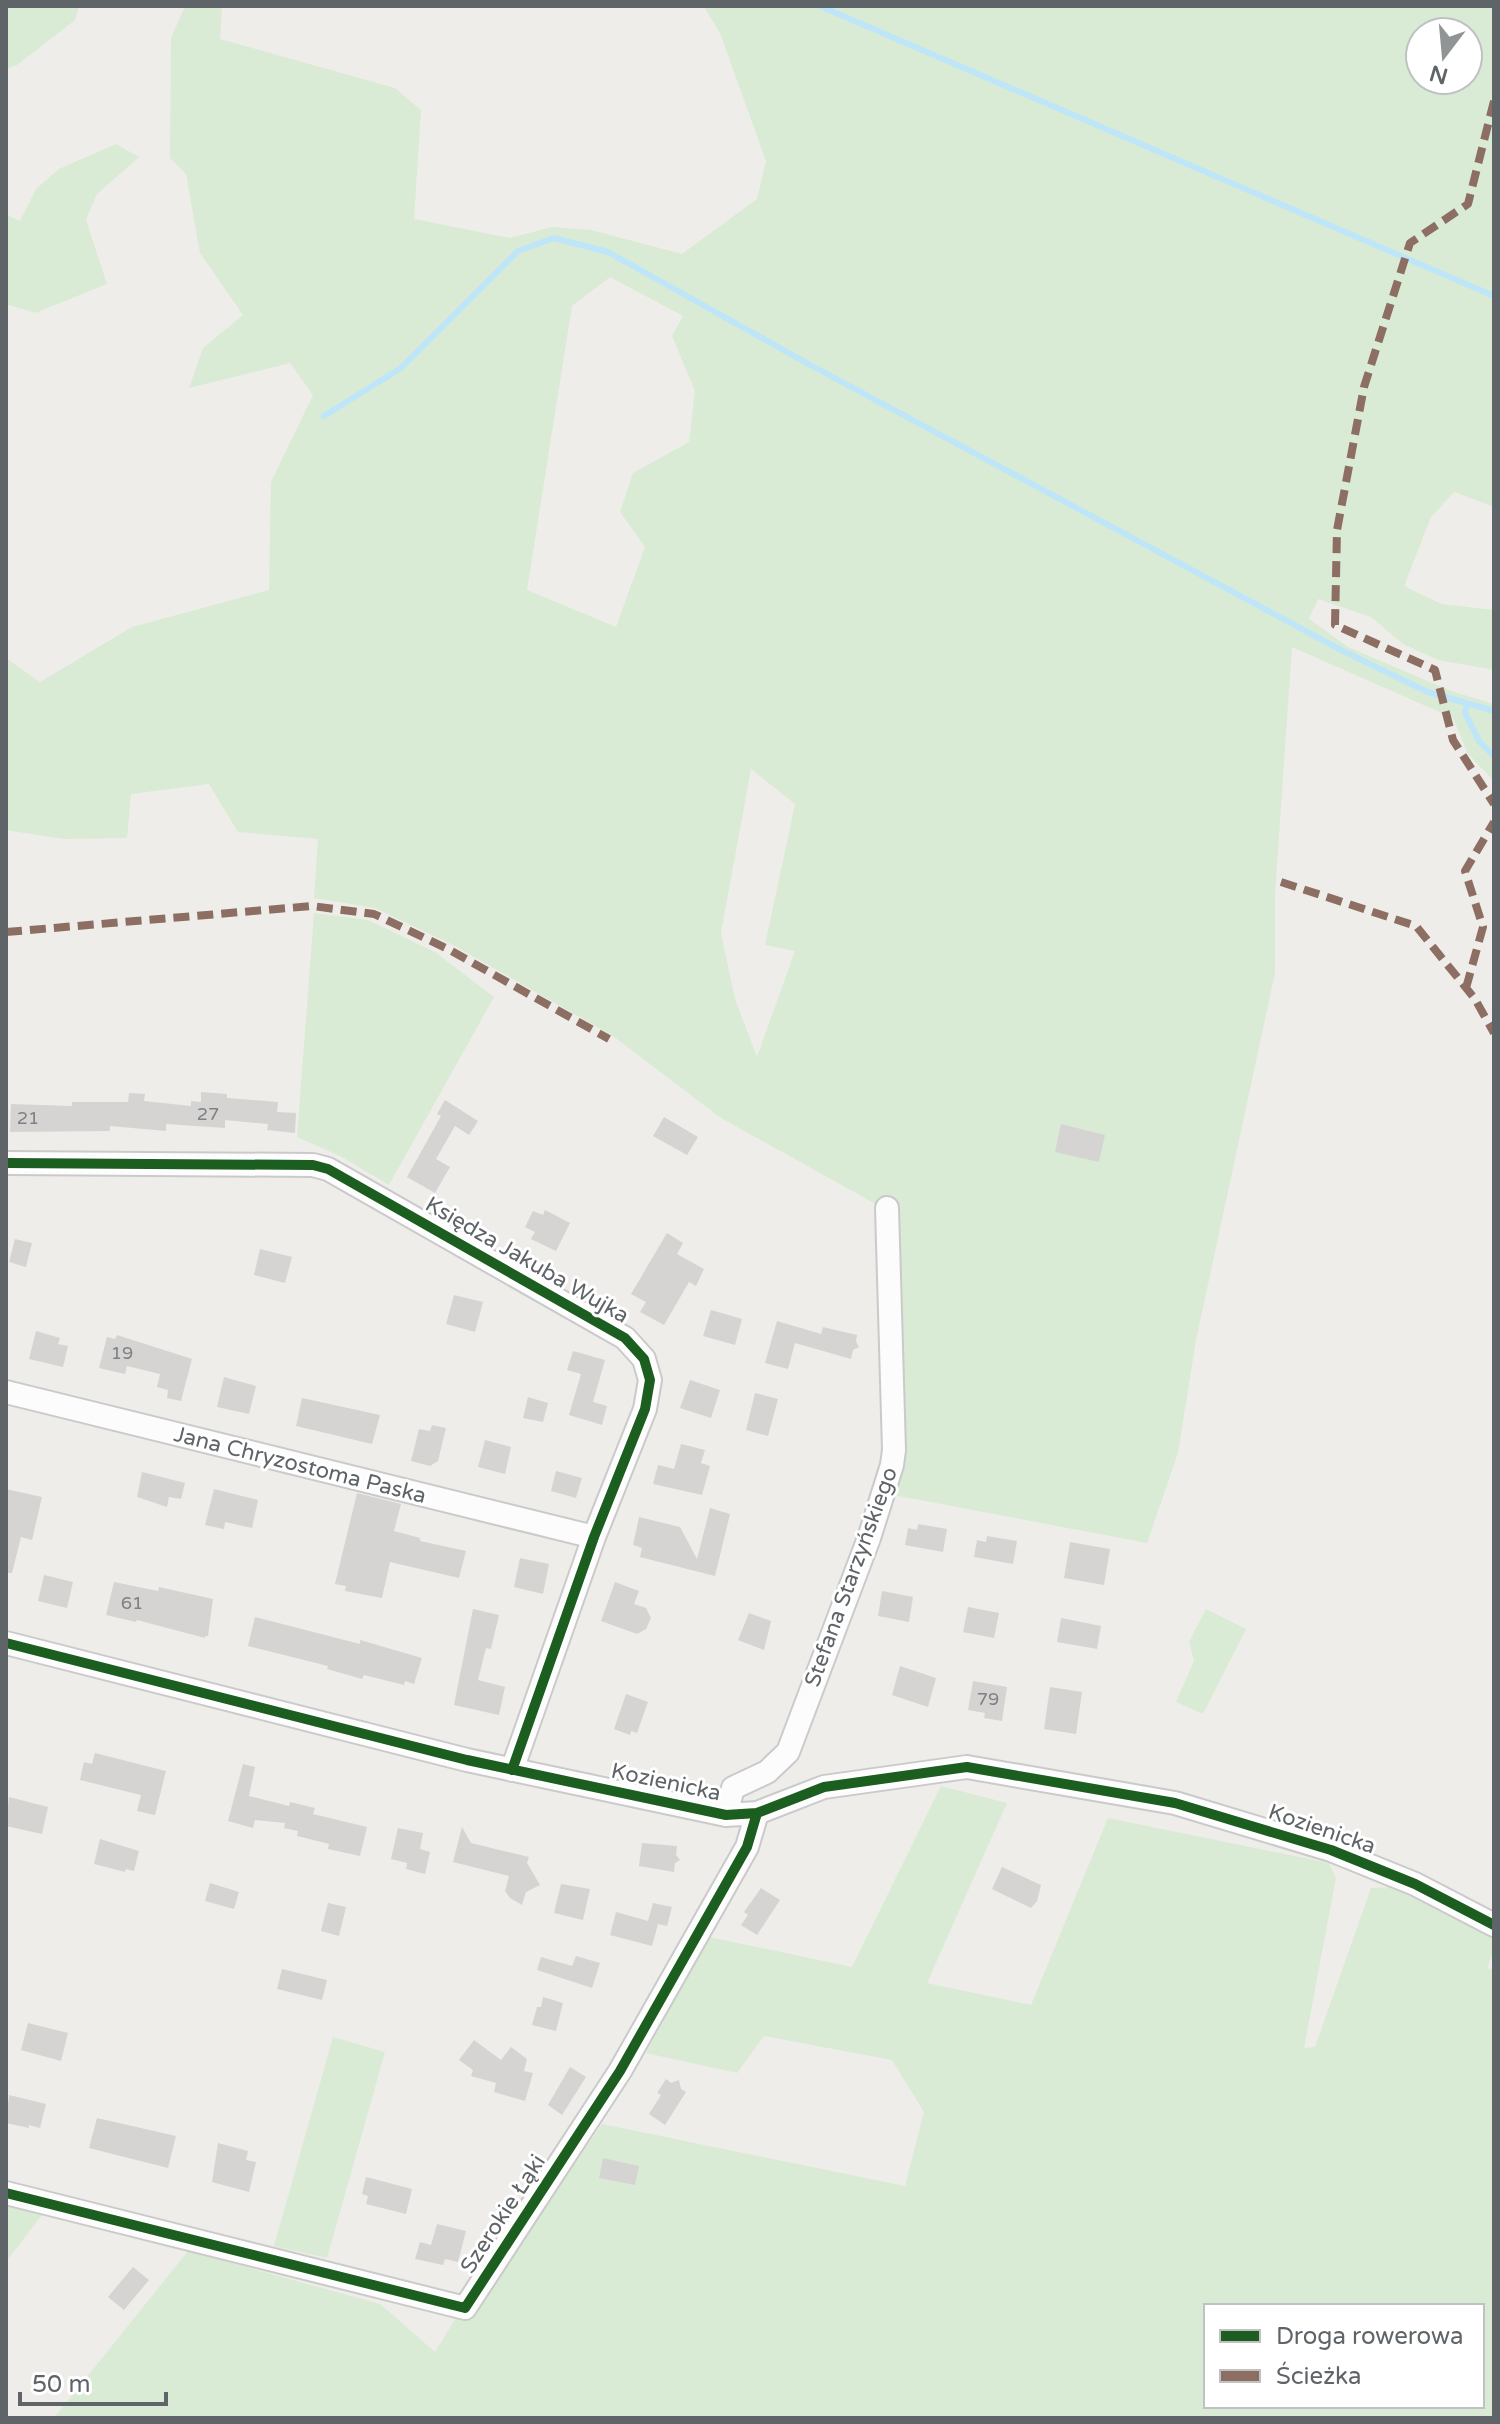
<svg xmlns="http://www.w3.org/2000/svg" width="1500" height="2424" viewBox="0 0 1500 2424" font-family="'Varela Round',sans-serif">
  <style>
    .green { fill: #d9ebd4; fill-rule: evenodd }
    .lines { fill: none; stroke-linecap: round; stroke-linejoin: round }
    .stream { stroke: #bee6f8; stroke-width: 6 }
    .building { fill: #d5d4d2 }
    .minor-casing { stroke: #cacaca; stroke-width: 26 }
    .minor { stroke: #fdfcfc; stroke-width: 22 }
    .quiet { stroke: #8d6e63; stroke-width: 8; stroke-dasharray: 16 8; stroke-linecap: butt }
    .cycleway-casing { stroke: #fff; stroke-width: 15 }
    .cycleway { stroke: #1b5e20; stroke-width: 10 }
    .labels { text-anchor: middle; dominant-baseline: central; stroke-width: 6; stroke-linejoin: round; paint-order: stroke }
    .number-label { font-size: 18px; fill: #7d8184 }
    .street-label { font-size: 22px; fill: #5e6468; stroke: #fff }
  </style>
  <rect width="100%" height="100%" fill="#efede9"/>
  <!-- green -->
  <path class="green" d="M6 6H79L75 20 17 65 6 69Z
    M185 6H222L220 39 395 88 421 110 414 219 510 238 552 227 591 230 682 254 757 199 766 161 720 33 704 7 700 6H1494V507L1454 492 1431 517 1404 586 1441 604 1494 610V670L1438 660 1403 644 1371 617 1318 599 1309 619 1348 647 1451 691 1494 704V781L1468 754 1453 718 1292 647 1275 894V973L1196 1340 1178 1453 1147 1543 888 1494 881 1207 721 1118 613 1036 453 945 375 908 314 898 318 839 238 832 209 784 131 794 127 838 64 839 6 830V658L40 682 132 627 269 590 271 482 313 395 290 363 189 388 203 348 243 315 200 253 186 174 170 158 171 38ZM1420 32H1468V80H1420ZM610 277 683 316 672 336 695 391 689 442 633 473 620 512 645 547 616 627 527 590 572 306ZM751 769 795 804 765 945 795 951 757 1057 735 999 721 933Z
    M116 144 139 157 97 194 86 220 107 284 35 313 6 304V215L20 221 36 189 59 169Z
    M314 913 368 920 435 952 494 997 389 1185 340 1156 297 1137Z
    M1206 1609 1246 1629 1203 1714 1176 1702 1194 1661 1189 1642Z
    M941 1786 1007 1803 927 1983 1031 2005 1108 1818 1329 1863 1336 1878 1304 2048 1315 2047 1371 1888 1392 1887 1494 1939V1950L1487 1968 1494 1970V2418H54L188 2251 380 2304 435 2352 456 2318 472 2312 602 2124 905 2186 924 2112 892 2060 764 2036 737 2073 646 2053 709 1937 852 1967ZM1206 2306H1482V2406H1206Z
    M333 2037 385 2052 327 2258 274 2246Z
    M6 2202 44 2212 6 2262Z"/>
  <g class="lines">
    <!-- stream -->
    <path class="stream" d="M820 6 1494 296
      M324 416 401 368 518 251 554 238 608 252 814 367 1343 651 1428 692 1494 711
      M1467 704 1465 713 1479 741 1494 756"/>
  </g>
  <!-- building -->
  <path class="building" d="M201 1092 227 1094V1098L278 1102 277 1112 296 1113 295 1133 267 1130 268 1124 225 1120V1128L166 1124V1131L110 1126V1131L10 1132 11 1104 72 1106V1102H128L129 1093 145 1094 144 1101 191 1106V1101L201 1102Z
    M445 1100 478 1121 469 1135 455 1126 436 1159 450 1167 435 1193 407 1177 441 1116 437 1114Z
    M664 1117 698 1137 687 1155 653 1136Z
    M1061 1124 1105 1135 1099 1162 1055 1152Z
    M545 1210 570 1223 556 1251 531 1239 535 1232 525 1227 533 1211 543 1215Z
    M667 1233 683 1243 677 1254 704 1269 696 1286 689 1282 664 1325 640 1312 646 1302 631 1294Z
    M15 1239 32 1243 26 1267 9 1262Z
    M260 1249 292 1257 285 1283 254 1275Z
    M454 1295 483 1302 475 1332 446 1324Z
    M711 1310 742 1319 735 1345 703 1336Z
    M777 1321 821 1334 823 1327 857 1335 856 1341 859 1347 853 1350 851 1359 795 1343 788 1369 765 1363Z
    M36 1331 60 1338 58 1344 68 1346 63 1367 29 1359Z
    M117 1335 192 1359 181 1401 167 1398 168 1390 157 1387 160 1374 127 1366 125 1374 99 1368 107 1337 115 1339Z
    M573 1351 605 1360 593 1402 607 1406 602 1425 569 1415 581 1374 567 1370Z
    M224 1377 256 1386 249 1414 217 1407Z
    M690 1380 720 1390 711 1418 680 1408Z
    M755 1393 778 1399 768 1436 746 1430Z
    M528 1397 548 1403 543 1422 523 1418Z
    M302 1398 380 1415 372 1444 296 1426Z
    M432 1425 446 1428 438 1461 430 1466 411 1461 419 1429 430 1431Z
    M485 1440 511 1447 505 1474 478 1467Z
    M681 1444 705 1450 701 1463 710 1466 702 1495 653 1484 658 1465 674 1469Z
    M556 1471 582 1478 576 1498 551 1491Z
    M142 1472 185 1483 181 1499 169 1497 167 1507 137 1497Z
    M6 1489 42 1497 32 1540 21 1537 12 1573H6Z
    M214 1489 258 1500 252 1528 225 1522 224 1529 205 1525Z
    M357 1493 401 1504 394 1531 420 1538V1541L466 1551 459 1578 390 1562 382 1598 345 1591 346 1586 335 1584Z
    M710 1508 730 1514 715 1576 640 1557 642 1548 633 1545 639 1517 680 1527 697 1559Z
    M918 1524 947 1529 943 1552 905 1545 908 1528 917 1530Z
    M987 1536 1017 1541 1013 1564 974 1557 977 1540 986 1542Z
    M1070 1542 1110 1549 1104 1585 1064 1578Z
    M520 1558 549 1564 543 1594 514 1587Z
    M44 1575 73 1582 67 1608 38 1601Z
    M114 1582 158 1591 159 1587 213 1599 208 1636H205V1638L137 1620 136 1622 106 1615Z
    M615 1582 639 1591 634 1604 646 1608 651 1618 646 1629 637 1634 601 1621Z
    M882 1591 913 1597 909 1622 878 1616Z
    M968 1607 999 1613 994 1638 963 1632Z
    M473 1609 499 1615 491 1649 486 1648 478 1680 505 1687 499 1715 454 1705Z
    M749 1613 771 1621 764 1650 738 1640Z
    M255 1617 360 1644V1640L422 1658 414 1684 405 1681 404 1685 364 1675 362 1679 327 1669 328 1666 248 1646Z
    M1061 1618 1101 1626 1097 1649 1057 1642Z
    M900 1666 936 1678 928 1707 892 1695Z
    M973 1681 1007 1687 1002 1721 984 1718 985 1713 968 1710Z
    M1050 1687 1082 1692 1076 1734 1044 1729Z
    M626 1694 648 1702 637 1733 631 1731 630 1735 614 1729Z
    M95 1753 166 1771 155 1815 137 1811 141 1795 80 1780 84 1762 92 1764Z
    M243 1764 255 1767 249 1796 289 1806 290 1802 315 1808 313 1814 367 1827 360 1856 328 1849 329 1844 297 1836 298 1831 284 1828 285 1823 255 1820 253 1828 228 1821Z
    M9 1797 48 1807 42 1834 6 1826Z
    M462 1827 471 1843 529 1857 527 1863 540 1885 526 1892 522 1905 510 1898 505 1891 509 1876 453 1862Z
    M398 1828 423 1833 420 1849 430 1852 425 1874 406 1869 407 1863 391 1859Z
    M100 1839 139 1851 134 1871 126 1869 125 1872 94 1864Z
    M642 1843 677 1846 676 1855 680 1860 675 1863 674 1872 639 1866Z
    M1002 1867 1041 1885 1037 1901 1031 1908 992 1889Z
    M210 1883 239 1892 234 1909 205 1901Z
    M561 1884 590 1889 583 1920 554 1913Z
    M761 1888 780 1900 757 1935 741 1925 748 1915 744 1912Z
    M328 1903 346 1907 339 1936 321 1931Z
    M653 1903 672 1907 667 1926 658 1924 652 1946 610 1935 616 1912 648 1921Z
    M576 1956 600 1963 592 1988 537 1970 541 1957 572 1966Z
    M282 1969 327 1980 322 2000 277 1989Z
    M543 1997 563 2003 556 2031 532 2025 537 2007H541Z
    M28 2023 68 2033 61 2061 21 2050Z
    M474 2040 501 2060 511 2047 527 2059 524 2071 533 2073 525 2101 494 2092 496 2083 471 2076 473 2070 459 2060Z
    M570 2067 586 2077 562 2115 548 2105Z
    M666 2079 671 2083 679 2080 681 2089 686 2092 665 2125 649 2114 661 2095 657 2093Z
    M9 2095 46 2104 40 2128 29 2125V2128L6 2123Z
    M97 2118 176 2136 168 2168 89 2148Z
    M218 2143 248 2151 246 2160 256 2162 249 2192 212 2182Z
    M603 2158 639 2166 635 2185 599 2178Z
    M366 2177 412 2189 406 2214 366 2204 368 2196 362 2194Z
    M437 2224 466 2231 458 2262 445 2259 443 2265 415 2259 420 2242 431 2245Z
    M133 2267 149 2280 124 2310 108 2297Z"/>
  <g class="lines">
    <!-- minor casing -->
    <g class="minor-casing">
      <path id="minor" d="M6 1163 313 1165 328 1169 625 1338 644 1359 650 1380 645 1409 594 1537 512 1770
        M6 1392 594 1537
        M6 1643 467 1760 726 1815 757 1813 824 1787 967 1767 1175 1803 1331 1850 1415 1884 1494 1925
        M726 1815 733 1788 767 1772 788 1752 869 1538 892 1465 894 1450 887 1208
        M6 2193 465 2308 620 2071 747 1847 757 1813"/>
    </g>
    <!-- minor -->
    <use href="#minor" class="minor"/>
    <!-- quiet -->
    <path class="quiet" d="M1494 101 1468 204 1410 243 1364 387 1337 530 1335 625 1435 670 1453 740 1494 804
      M1281 882 1416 926 1475 999 1494 1033
      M6 932 312 906 374 914 448 949 609 1039
      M1466 988 1483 927 1465 871 1494 822"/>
    <!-- cycleway casing -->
    <g class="cycleway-casing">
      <path id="cycleway" d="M6 1163 313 1165 328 1169 625 1338 644 1359 650 1380 645 1409 594 1537 512 1770
        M6 1643 467 1760 726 1815 757 1813 824 1787 967 1767 1175 1803 1331 1850 1415 1884 1494 1925
        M6 2193 465 2308 620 2071 747 1847 757 1813"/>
    </g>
    <!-- cycleway -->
    <use href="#cycleway" class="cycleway"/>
  </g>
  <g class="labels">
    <!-- number labels -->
    <g class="number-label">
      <text x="208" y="1114">27</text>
      <text x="28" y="1118">21</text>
      <text x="122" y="1353">19</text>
      <text x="132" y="1603">61</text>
      <text x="988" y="1699">79</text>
    </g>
    <!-- street labels -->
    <g class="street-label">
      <text transform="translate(527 1260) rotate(30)">Księdza Jakuba Wujka</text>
      <text transform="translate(300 1465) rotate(14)">Jana Chryzostoma Paska</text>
      <text transform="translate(851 1577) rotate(-70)">Stefana Starzyńskiego</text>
      <text transform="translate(666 1782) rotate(12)">Kozienicka</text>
      <text transform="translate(1322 1829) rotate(19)">Kozienicka</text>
      <text transform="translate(503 2214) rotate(-57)">Szerokie Łąki</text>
    </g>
  </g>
  <!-- border -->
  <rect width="1500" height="2424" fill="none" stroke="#5e6468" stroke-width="16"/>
  <!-- legend -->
  <rect x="1204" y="2304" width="280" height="104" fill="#ffffff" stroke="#bfc1c3" stroke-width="2"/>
  <rect x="1220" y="2330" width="40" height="12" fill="#1b5e20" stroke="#bfc1c3" stroke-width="2"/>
  <text x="1276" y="2344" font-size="24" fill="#5e6468">Droga rowerowa</text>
  <rect x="1220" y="2370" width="40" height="12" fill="#8d6e63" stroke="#bfc1c3" stroke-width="2"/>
  <text x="1276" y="2384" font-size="24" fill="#5e6468">Ścieżka</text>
  <!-- north arrow -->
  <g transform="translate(1444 56) rotate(196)"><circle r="38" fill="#ffffff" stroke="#bfc1c3" stroke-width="2"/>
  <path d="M0-6L14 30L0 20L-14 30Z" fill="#919495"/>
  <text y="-12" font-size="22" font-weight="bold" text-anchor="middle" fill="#5e6468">N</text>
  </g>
  <!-- scale -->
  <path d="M20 2392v12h146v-12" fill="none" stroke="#5e6468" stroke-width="4"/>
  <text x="32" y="2392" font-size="24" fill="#5e6468" stroke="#ffffff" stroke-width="6" paint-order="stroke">50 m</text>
</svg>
